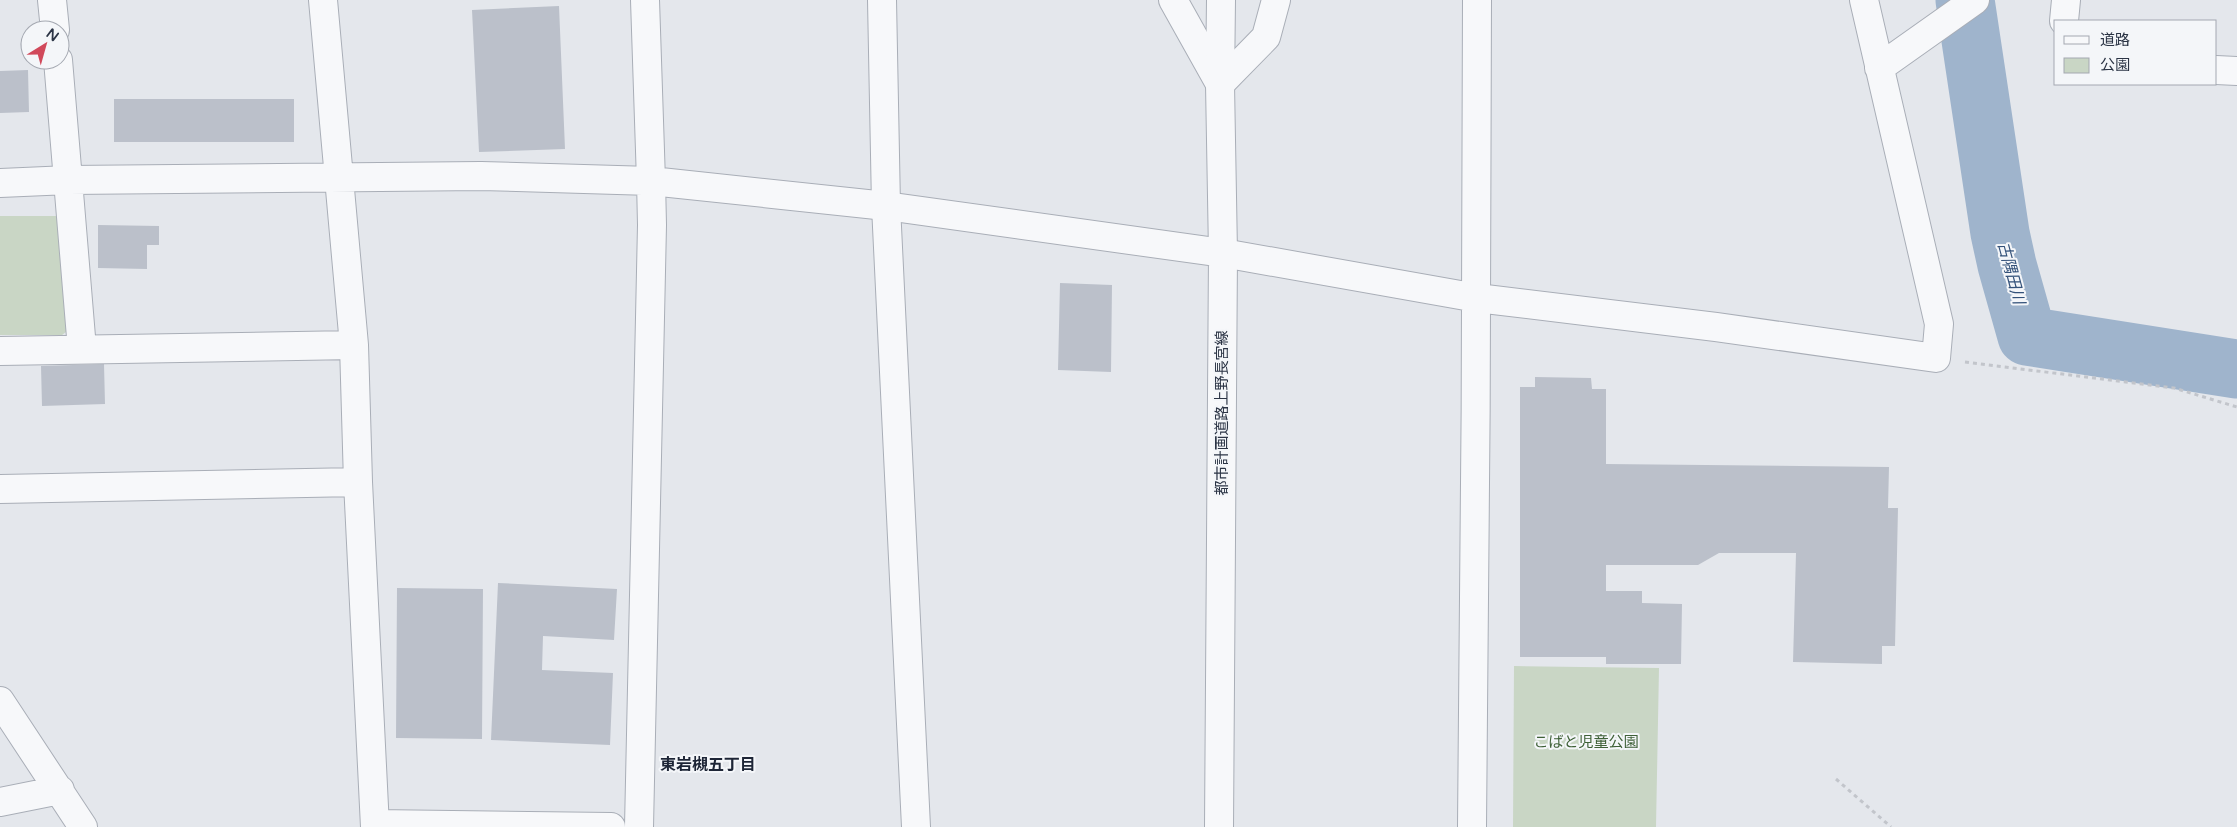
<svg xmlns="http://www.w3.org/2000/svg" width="2237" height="827" viewBox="0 0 2237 827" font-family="'Varela Round','Noto Sans JP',sans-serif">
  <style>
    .green { fill: #c9d6c5 }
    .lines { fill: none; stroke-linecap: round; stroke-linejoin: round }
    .river { stroke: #9fb4cc; stroke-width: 59 }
    .building { fill: #bbc0ca }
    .minor-casing { stroke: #a9aeb7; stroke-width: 30 }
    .tertiary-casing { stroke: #a9aeb7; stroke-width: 30 }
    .path { stroke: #c2c5cb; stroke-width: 3; stroke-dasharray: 4 4; stroke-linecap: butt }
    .minor { stroke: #f7f8fa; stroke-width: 28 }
    .tertiary { stroke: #f7f8fa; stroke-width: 28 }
    .labels { text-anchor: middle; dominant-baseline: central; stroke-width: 4; stroke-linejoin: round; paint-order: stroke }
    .street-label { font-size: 15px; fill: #2b3445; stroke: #f4f6f9 }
    .park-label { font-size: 15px; fill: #3f6138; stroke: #f4f6f9 }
    .water-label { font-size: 16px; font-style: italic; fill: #34527a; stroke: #f4f6f9 }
    .neighbourhood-label { font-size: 16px; font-weight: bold; fill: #1d2536; stroke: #f4f6f9 }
  </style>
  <rect width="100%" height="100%" fill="#e4e7ec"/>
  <!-- green -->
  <path class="green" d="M0 216H62L74 326 62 335H0Z
    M1514 666 1659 668 1656 827H1513Z"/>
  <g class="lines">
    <!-- river -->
    <path class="river" d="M1965 0 2000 233 2007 265 2027 336 2237 369"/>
  </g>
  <!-- building -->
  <path class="building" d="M559 6 565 149 479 152 472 10Z
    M28 70 29 112 0 113V71Z
    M114 99H294V142H114Z
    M98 225 159 226V245H147V269L98 268Z
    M1060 283 1112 285 1111 372 1058 370Z
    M104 364 105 404 42 406 41 366Z
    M1535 377 1591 378 1592 389H1606V464L1889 467 1888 508H1898L1895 646H1882V664L1793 662 1796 553H1719L1698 565H1606V591H1642V603L1682 604 1681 664H1606V657H1520V387H1535Z
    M498 583 617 589 614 640 543 636 542 670 613 673 610 745 491 740Z
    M397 588 483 589 482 739 396 738Z"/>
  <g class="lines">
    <!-- minor casing -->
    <g class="minor-casing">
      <path id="minor" d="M52 0 55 30
        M323 0 354 345 358 482 375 827
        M882 0 886 206 916 827
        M1173 0 1220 84 1266 37 1276 0
        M2064 21 2066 0
        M58 60 82 349
        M1879 68 1975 0
        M2216 70 2237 71
        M0 183 69 180 481 176 651 181 652 225 639 827
        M1223 253 1477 298 1716 327 1936 358 1939 324 1864 0
        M0 351 354 345
        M0 489 358 482
        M0 701 83 827
        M0 802 60 790
        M375 824 611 827
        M1472 827C1475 551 1477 276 1477 0"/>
    </g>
    <!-- tertiary casing -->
    <g class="tertiary-casing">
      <path id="tertiary" d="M645 0 651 181 886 206 1223 253
        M1219 827 1223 253 1220 84 1221 0"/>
    </g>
    <!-- path -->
    <path class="path" d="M1965 362 2174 388 2237 407
      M1836 779 1891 827"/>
    <!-- minor -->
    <use href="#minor" class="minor"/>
    <!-- tertiary -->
    <use href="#tertiary" class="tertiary"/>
  </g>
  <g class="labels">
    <!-- street labels -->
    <g class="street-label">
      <text transform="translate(1222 413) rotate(-90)">都市計画道路上野長宮線</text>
    </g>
    <!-- park labels -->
    <g class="park-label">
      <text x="1586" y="742">こばと児童公園</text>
    </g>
    <!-- water labels -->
    <g class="water-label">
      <text transform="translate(2011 273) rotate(75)">古隅田川</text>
    </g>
    <!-- neighbourhood labels -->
    <g class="neighbourhood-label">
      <text x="708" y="765">東岩槻五丁目</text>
    </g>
  </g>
  <!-- legend -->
  <rect x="2054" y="20" width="162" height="65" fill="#f4f6f9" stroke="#a4a8b1"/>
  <rect x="2064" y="36" width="25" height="8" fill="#f7f8fa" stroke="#a4a8b1"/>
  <text x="2100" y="45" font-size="15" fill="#2b3445">道路</text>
  <rect x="2064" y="58" width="25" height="15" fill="#c9d6c5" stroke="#a4a8b1"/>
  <text x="2100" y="70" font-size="15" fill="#2b3445">公園</text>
  <!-- north arrow -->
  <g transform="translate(45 45) rotate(37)"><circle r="24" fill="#f4f6f9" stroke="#a4a8b1"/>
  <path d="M0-4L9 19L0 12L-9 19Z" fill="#d1495b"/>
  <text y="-8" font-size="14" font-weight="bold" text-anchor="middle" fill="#2b3445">N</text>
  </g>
</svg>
